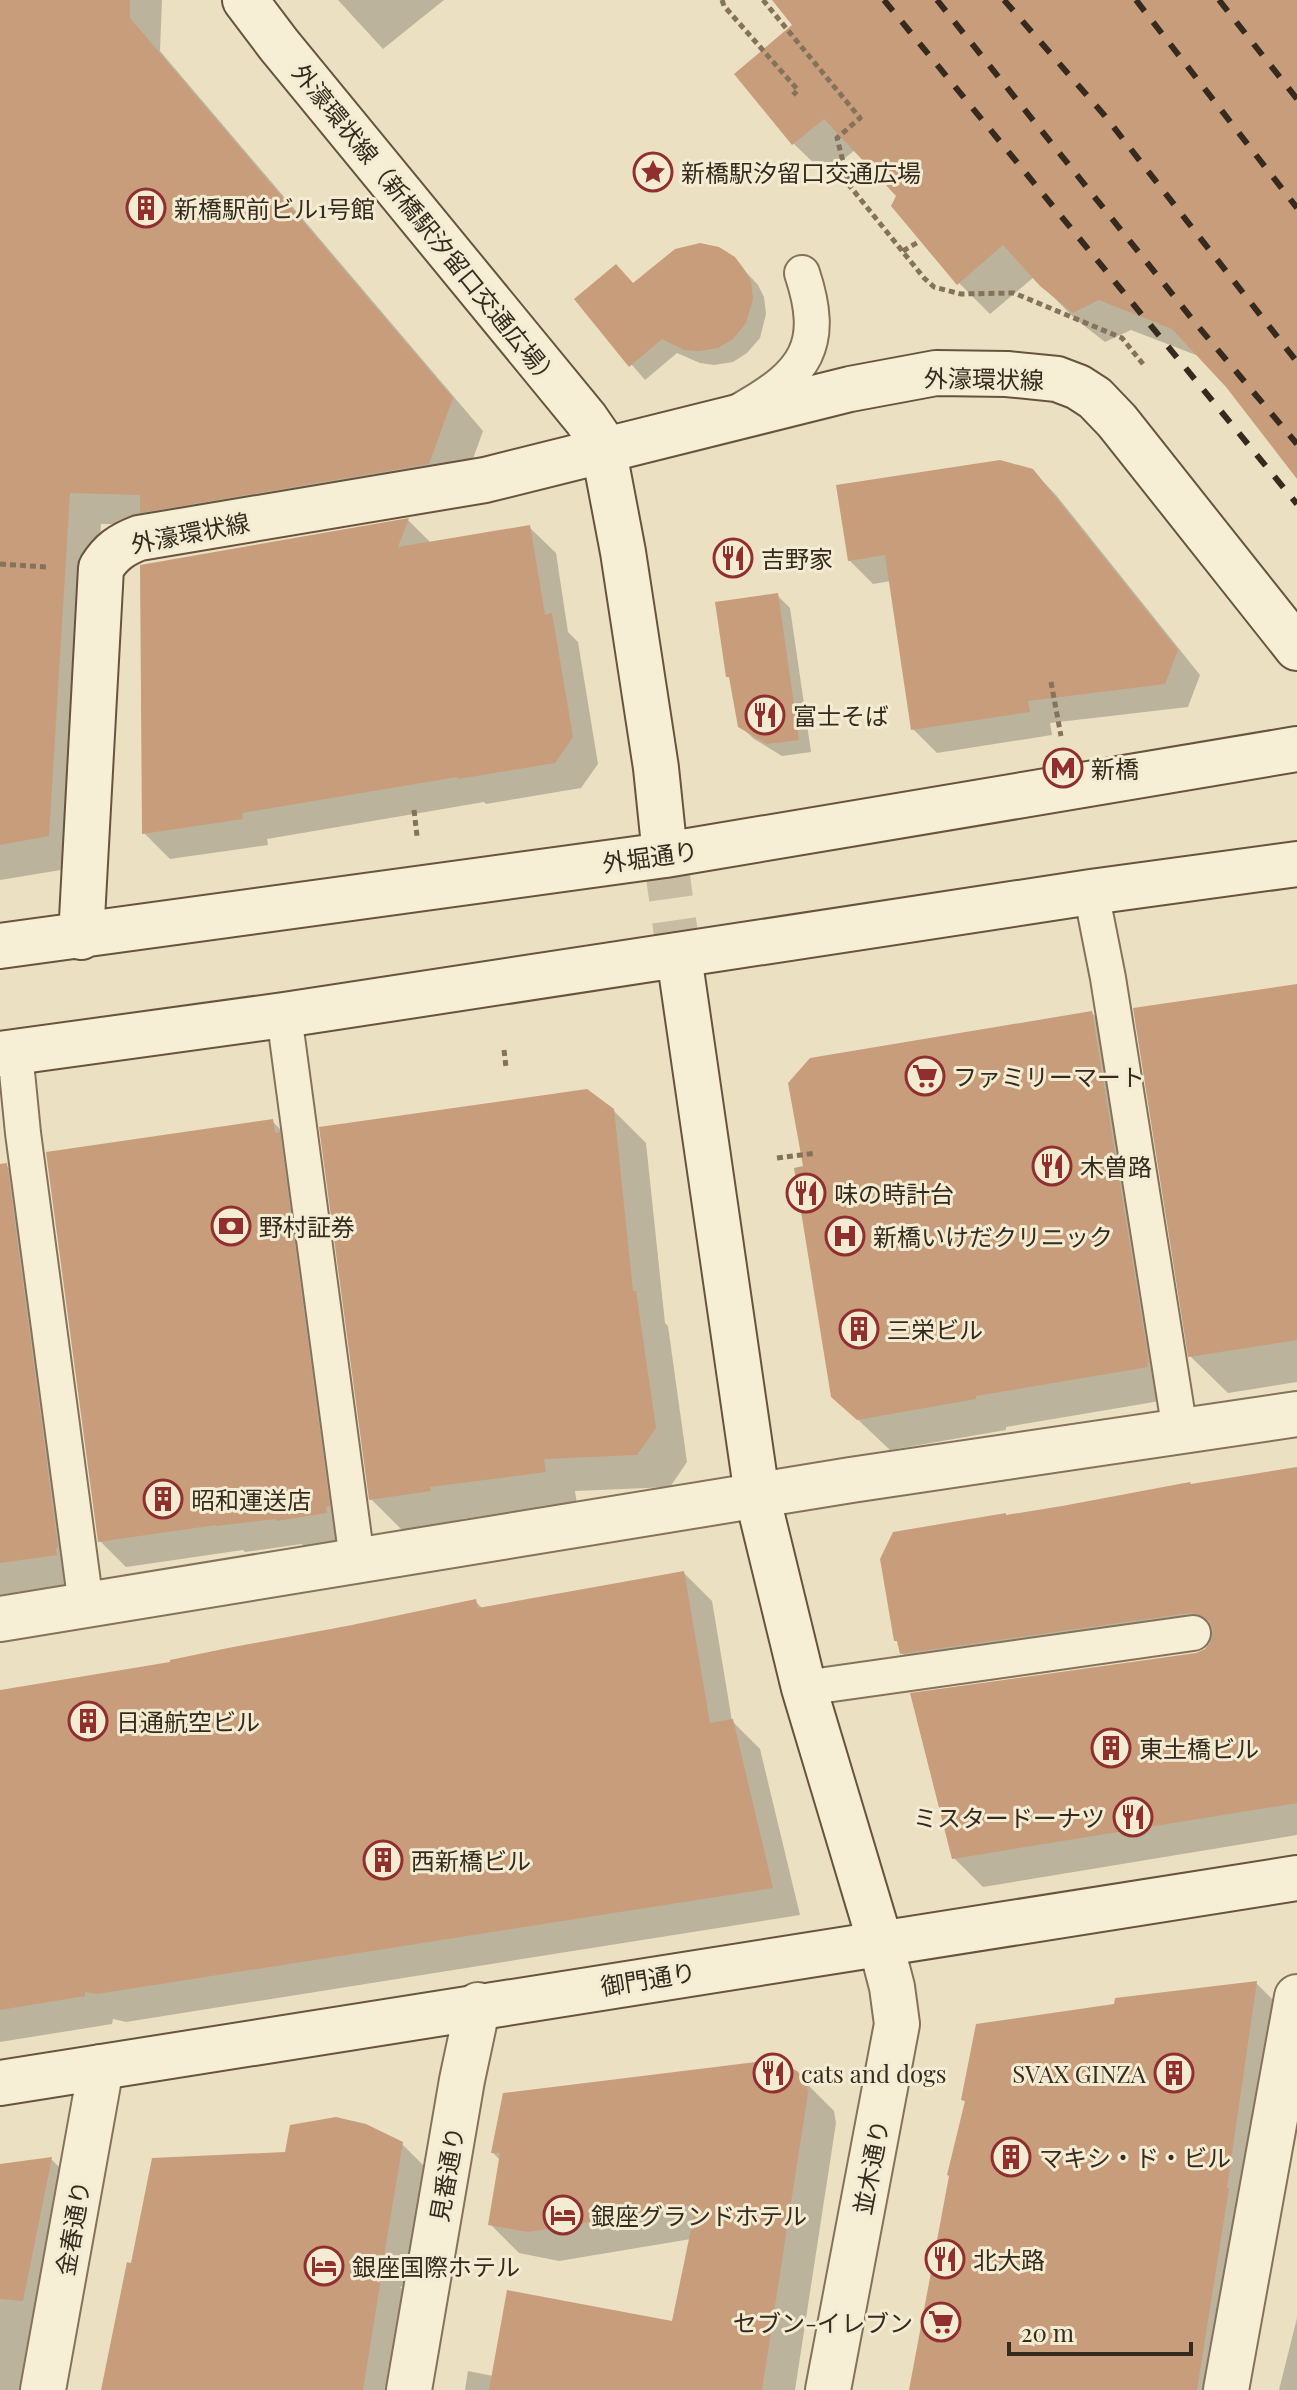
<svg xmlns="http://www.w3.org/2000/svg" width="1297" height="2390" viewBox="0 0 1297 2390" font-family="'Playfair Display','Noto Sans JP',serif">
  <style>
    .shadow { fill: #0003 }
    .building { fill: #c89d7b }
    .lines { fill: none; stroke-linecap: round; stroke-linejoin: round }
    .secondary-tunnel { stroke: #c8bca2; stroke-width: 44; stroke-dasharray: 44 22; stroke-linecap: butt }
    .lane-casing { stroke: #85725b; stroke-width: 38 }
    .street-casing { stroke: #85725b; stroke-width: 48 }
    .secondary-casing { stroke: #67533e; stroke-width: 48 }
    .path { stroke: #85725b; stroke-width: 5; stroke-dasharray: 6 4; stroke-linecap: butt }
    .lane { stroke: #f7eed6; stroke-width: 34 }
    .street { stroke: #f7eed6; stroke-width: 44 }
    .secondary { stroke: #f7eed6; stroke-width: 44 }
    .rail { stroke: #362a1e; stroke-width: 6; stroke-dasharray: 14 14; stroke-linecap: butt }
    .labels { text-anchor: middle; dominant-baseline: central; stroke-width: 6; stroke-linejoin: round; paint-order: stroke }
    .poi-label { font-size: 24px; fill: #362a1e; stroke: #f3ebd2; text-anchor: start }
    .street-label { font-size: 24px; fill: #362a1e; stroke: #f3ebd2 }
  </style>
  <rect width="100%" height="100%" fill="#ece0c3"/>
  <!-- shadow -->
  <path class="shadow" d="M0 0H162L160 51 483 431 460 495 155 525 101 524 79 867 0 880Z
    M338 0H444L383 49Z
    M775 0H1297V476L1227 386 1201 357 1131 330 1105 342 1073 317 1034 277 990 314 959 283 893 206 898 196 855 150 825 174 794 144 737 75 795 26Z
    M734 259 758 285 764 297 766 314 760 338 747 353 733 362 714 365 700 363 677 353 645 380 576 300Z
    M1032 470 1056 495 1200 675 1188 707 1050 723 1052 735 937 753 913 729 891 581 873 584 849 560Z
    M408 520 432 544 529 527 556 553 568 632 578 642 598 764 581 788 486 804 484 802 267 839 268 845 170 859 144 833 142 566Z
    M777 595 790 608 811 752 782 756 754 739 740 726 731 680 728 676Z
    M1297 986V1382L1228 1393 1190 1356Z
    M1092 1013 1123 1044 1178 1398 1006 1427V1430L890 1450 833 1396 805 1168Z
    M613 1110 646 1143 665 1323 668 1326 687 1462 670 1487 575 1491 577 1504 462 1519V1523L404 1532 371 1499Z
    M272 1121 298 1147 352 1539 304 1547 302 1544 245 1552 243 1550 126 1567 100 1541Z
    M6 1165 34 1194 84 1583 0 1595V1166Z
    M1297 1469V1835L983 1887 954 1858 1196 1655 1206 1651 1213 1642 931 1682 902 1653 900 1645 896 1640Z
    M684 1573 712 1601 732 1721 760 1749 800 1915 126 2022 113 2019 112 2024 0 2042V1692L173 1664 475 1601 483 1609Z
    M1256 1983 1276 2003 1219 2390H911L967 2103 963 2100Z
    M804 2081 834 2111 836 2123 795 2390H465L468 2371 493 2376 674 2324 691 2239 559 2261 519 2253 490 2224 501 2161 493 2153Z
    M402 2144 431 2173 413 2285 400 2287 411 2297 396 2390H103L133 2265 287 2154Z
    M51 2159 80 2188 39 2390H0V2166Z
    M1297 2318V2390H1279Z"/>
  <!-- building -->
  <path class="building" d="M0 0H130V18L453 398 429 464 140 513V495L70 493 49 836 0 845Z
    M772 0H1297V479L1226 387 1172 329 1099 300 1073 313 1040 286 1003 245 957 285 891 206 896 196 824 119 792 145 734 74 792 25Z
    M700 243 719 247 735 257 744 269 751 281 753 299 746 323 733 339 718 348 699 351 684 350 662 339 629 367 574 299 616 264 633 283 675 249Z
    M1000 460 1033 469 1178 650 1165 684 1028 701 1030 712 911 730 885 555 848 561 836 485Z
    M409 518 398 547 530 525 545 615 552 613 573 737 555 763 458 779 457 777 242 813 243 819 142 834 140 565Z
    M778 593 799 740 767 744 738 727 729 677H726L715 602Z
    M1297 984V1340L1188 1357 1133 1008Z
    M1092 1011 1149 1363H1147L1148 1367 976 1396V1399L857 1420 831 1397 794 1168 803 1166 788 1083 810 1058Z
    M587 1089 614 1109 633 1291H636L656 1428 637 1455 544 1459 546 1472 430 1487 431 1491 369 1500 319 1127Z
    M273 1119 275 1133 280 1132 330 1506 326 1507 327 1513 276 1521V1519L216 1526V1525L98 1542 46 1152Z
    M7 1163 58 1547 56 1548 57 1555 0 1563V1164Z
    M1297 1467V1803L952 1859 910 1693 1196 1653 1205 1649 1211 1641 1213 1629 1208 1620 1201 1615 1190 1613 900 1654 897 1641H894L880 1559 893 1532 1006 1513V1515L1062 1506 1190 1482 1191 1484Z
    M684 1571 710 1723 733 1719 773 1888 97 1994 85 1992V1996L0 2010V1690L170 1662V1660L228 1648 352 1625 476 1599 478 1608Z
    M1257 1981 1227 2188H1229L1197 2390H909L949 2176 947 2175 965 2101 961 2100 976 2024 1114 2004 1115 1998Z
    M772 2060 788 2066 797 2071 806 2080 808 2093 762 2390H489L507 2290 672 2321 696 2205 528 2232 488 2225 500 2153H491L503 2093Z
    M336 2117 366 2124 403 2142 384 2256 355 2261 383 2266 363 2390H101L127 2262 131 2263 152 2158 285 2152 290 2125Z
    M52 2157 23 2301 0 2299V2164Z"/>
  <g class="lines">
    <!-- secondary-tunnel -->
    <path class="secondary-tunnel" d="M665 855 679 956"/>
    <!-- lane casing -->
    <g class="lane-casing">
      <path id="lane" d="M741 410C806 374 826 345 802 273
        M1091 892 1108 978 1180 1431
        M284 1015 357 1560
        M15 1052 23 1133 86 1605
        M804 1688 1193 1633"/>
    </g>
    <!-- street casing -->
    <g class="street-casing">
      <path id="street" d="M0 1619 851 1480 1297 1414
        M43 2390 101 2067
        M409 2390 462 2080 478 2005
        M828 2390 897 2024 892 1987 881 1945
        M1226 2390 1297 1997"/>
    </g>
    <!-- secondary casing -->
    <g class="secondary-casing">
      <path id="secondary" d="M245 0 279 45 586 419 597 435 604 452 623 552 656 768 665 855
        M81 937 101 568C111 552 121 545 139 538L485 480 850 389 936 373 1007 374 1057 379 1078 387 1095 398 1117 421 1297 648
        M0 946 665 855 1297 749
        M679 956 757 1495 804 1688 881 1945
        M0 1054 284 1015 1091 892 1297 864
        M0 2083C432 2012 865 1948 1297 1878"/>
    </g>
    <!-- path -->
    <path class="path" d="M722 0 724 6 798 90 793 95
      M763 0 860 118 837 138 849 185 924 278 934 287 961 294 1014 293 1122 338 1143 364
      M903 251 920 241
      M0 564 47 567
      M1051 682 1061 736
      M414 810 417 836
      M504 1050 506 1067
      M777 1158 816 1153"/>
    <!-- lane -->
    <use href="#lane" class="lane"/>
    <!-- street -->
    <use href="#street" class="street"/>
    <!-- secondary -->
    <use href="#secondary" class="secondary"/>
    <!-- rail -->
    <path class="rail" d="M884 0 1297 504
      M937 0 1197 325 1297 444
      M1004 0 1105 116 1297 362
      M1136 0 1297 208
      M1219 0 1297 99"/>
  </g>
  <!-- icons -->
  <defs>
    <g id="sight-ring" transform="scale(2)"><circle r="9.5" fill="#f3ebd2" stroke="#912f2e" stroke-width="1.5"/><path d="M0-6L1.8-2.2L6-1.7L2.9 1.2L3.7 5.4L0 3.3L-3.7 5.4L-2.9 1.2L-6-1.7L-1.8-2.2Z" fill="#912f2e"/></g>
    <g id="building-ring" transform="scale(2)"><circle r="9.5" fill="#f3ebd2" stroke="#912f2e" stroke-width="1.5"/><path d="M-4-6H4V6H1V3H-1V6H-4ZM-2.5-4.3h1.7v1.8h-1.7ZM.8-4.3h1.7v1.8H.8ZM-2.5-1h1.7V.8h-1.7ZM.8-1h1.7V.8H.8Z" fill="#912f2e"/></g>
    <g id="restaurant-ring" transform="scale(2)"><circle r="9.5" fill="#f3ebd2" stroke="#912f2e" stroke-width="1.5"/><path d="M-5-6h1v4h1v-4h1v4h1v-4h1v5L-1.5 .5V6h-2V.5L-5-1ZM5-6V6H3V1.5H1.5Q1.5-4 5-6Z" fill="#912f2e"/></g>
    <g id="metro-ring" transform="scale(2)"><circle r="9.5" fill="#f3ebd2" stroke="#912f2e" stroke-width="1.5"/><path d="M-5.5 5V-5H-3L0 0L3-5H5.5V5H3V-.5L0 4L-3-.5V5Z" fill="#912f2e"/></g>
    <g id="supermarket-ring" transform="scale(2)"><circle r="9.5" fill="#f3ebd2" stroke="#912f2e" stroke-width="1.5"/><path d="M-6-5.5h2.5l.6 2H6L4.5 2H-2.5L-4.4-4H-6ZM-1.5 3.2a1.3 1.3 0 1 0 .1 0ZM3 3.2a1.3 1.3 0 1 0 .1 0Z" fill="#912f2e"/></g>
    <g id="bank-ring" transform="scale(2)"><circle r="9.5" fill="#f3ebd2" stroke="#912f2e" stroke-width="1.5"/><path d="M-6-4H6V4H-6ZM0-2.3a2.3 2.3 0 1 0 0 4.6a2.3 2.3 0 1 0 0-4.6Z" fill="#912f2e"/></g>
    <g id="hospital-ring" transform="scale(2)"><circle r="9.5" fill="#f3ebd2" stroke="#912f2e" stroke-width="1.5"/><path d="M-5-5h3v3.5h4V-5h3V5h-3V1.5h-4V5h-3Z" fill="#912f2e"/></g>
    <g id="hotel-ring" transform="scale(2)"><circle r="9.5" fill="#f3ebd2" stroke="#912f2e" stroke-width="1.5"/><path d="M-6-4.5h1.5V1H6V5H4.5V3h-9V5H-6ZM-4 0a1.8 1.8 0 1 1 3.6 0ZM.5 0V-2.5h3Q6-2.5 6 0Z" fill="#912f2e"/></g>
  </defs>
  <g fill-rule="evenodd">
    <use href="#sight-ring" x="653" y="172"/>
    <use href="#building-ring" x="146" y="208"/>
    <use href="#restaurant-ring" x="733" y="558"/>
    <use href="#restaurant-ring" x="765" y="715"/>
    <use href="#metro-ring" x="1063" y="768"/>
    <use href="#supermarket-ring" x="925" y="1076"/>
    <use href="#restaurant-ring" x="1052" y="1166"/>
    <use href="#restaurant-ring" x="806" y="1193"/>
    <use href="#bank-ring" x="231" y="1226"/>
    <use href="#hospital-ring" x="845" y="1236"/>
    <use href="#building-ring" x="859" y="1329"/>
    <use href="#building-ring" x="163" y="1499"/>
    <use href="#building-ring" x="88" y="1721"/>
    <use href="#building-ring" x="1111" y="1748"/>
    <use href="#restaurant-ring" x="1133" y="1817"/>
    <use href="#building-ring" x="383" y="1860"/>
    <use href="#restaurant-ring" x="773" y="2073"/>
    <use href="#building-ring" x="1174" y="2073"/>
    <use href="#building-ring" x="1011" y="2157"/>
    <use href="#hotel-ring" x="563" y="2215"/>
    <use href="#restaurant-ring" x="945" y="2259"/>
    <use href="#hotel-ring" x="324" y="2266"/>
    <use href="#supermarket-ring" x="941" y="2322"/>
  </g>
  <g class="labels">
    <!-- poi labels -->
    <g class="poi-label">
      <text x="681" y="172">新橋駅汐留口交通広場</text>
      <text x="174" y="208">新橋駅前ビル1号館</text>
      <text x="761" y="558">吉野家</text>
      <text x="793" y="715">富士そば</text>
      <text x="1091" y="768">新橋</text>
      <text x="953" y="1076">ファミリーマート</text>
      <text x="1080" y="1166">木曽路</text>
      <text x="834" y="1193">味の時計台</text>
      <text x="259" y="1226">野村証券</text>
      <text x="873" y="1236">新橋いけだクリニック</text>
      <text x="887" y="1329">三栄ビル</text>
      <text x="191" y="1499">昭和運送店</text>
      <text x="116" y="1721">日通航空ビル</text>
      <text x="1139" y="1748">東土橋ビル</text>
      <text x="1105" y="1817" text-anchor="end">ミスタードーナツ</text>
      <text x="411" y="1860">西新橋ビル</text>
      <text x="801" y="2073">cats and dogs</text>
      <text x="1146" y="2073" text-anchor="end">SVAX GINZA</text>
      <text x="1039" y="2157">マキシ・ド・ビル</text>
      <text x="591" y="2215">銀座グランドホテル</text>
      <text x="973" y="2259">北大路</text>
      <text x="352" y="2266">銀座国際ホテル</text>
      <text x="913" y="2322" text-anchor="end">セブン-イレブン</text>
    </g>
    <!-- street labels -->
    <g class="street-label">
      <text transform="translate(427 225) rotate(51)">外濠環状線（新橋駅汐留口交通広場）</text>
      <text transform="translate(984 378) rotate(1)">外濠環状線</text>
      <text transform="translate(190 532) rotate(-11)">外濠環状線</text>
      <text transform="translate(650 856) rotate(-8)">外堀通り</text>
      <text transform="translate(648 1978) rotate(-9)">御門通り</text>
      <text transform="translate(870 2167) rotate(-79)">並木通り</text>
      <text transform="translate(446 2174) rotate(-80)">見番通り</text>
      <text transform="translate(72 2228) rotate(-80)">金春通り</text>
    </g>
  </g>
  <!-- scale -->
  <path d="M1009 2342v12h182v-12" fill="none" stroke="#362a1e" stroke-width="4"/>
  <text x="1021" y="2342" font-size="24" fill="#362a1e" stroke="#f3ebd2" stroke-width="6" paint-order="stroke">20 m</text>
</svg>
